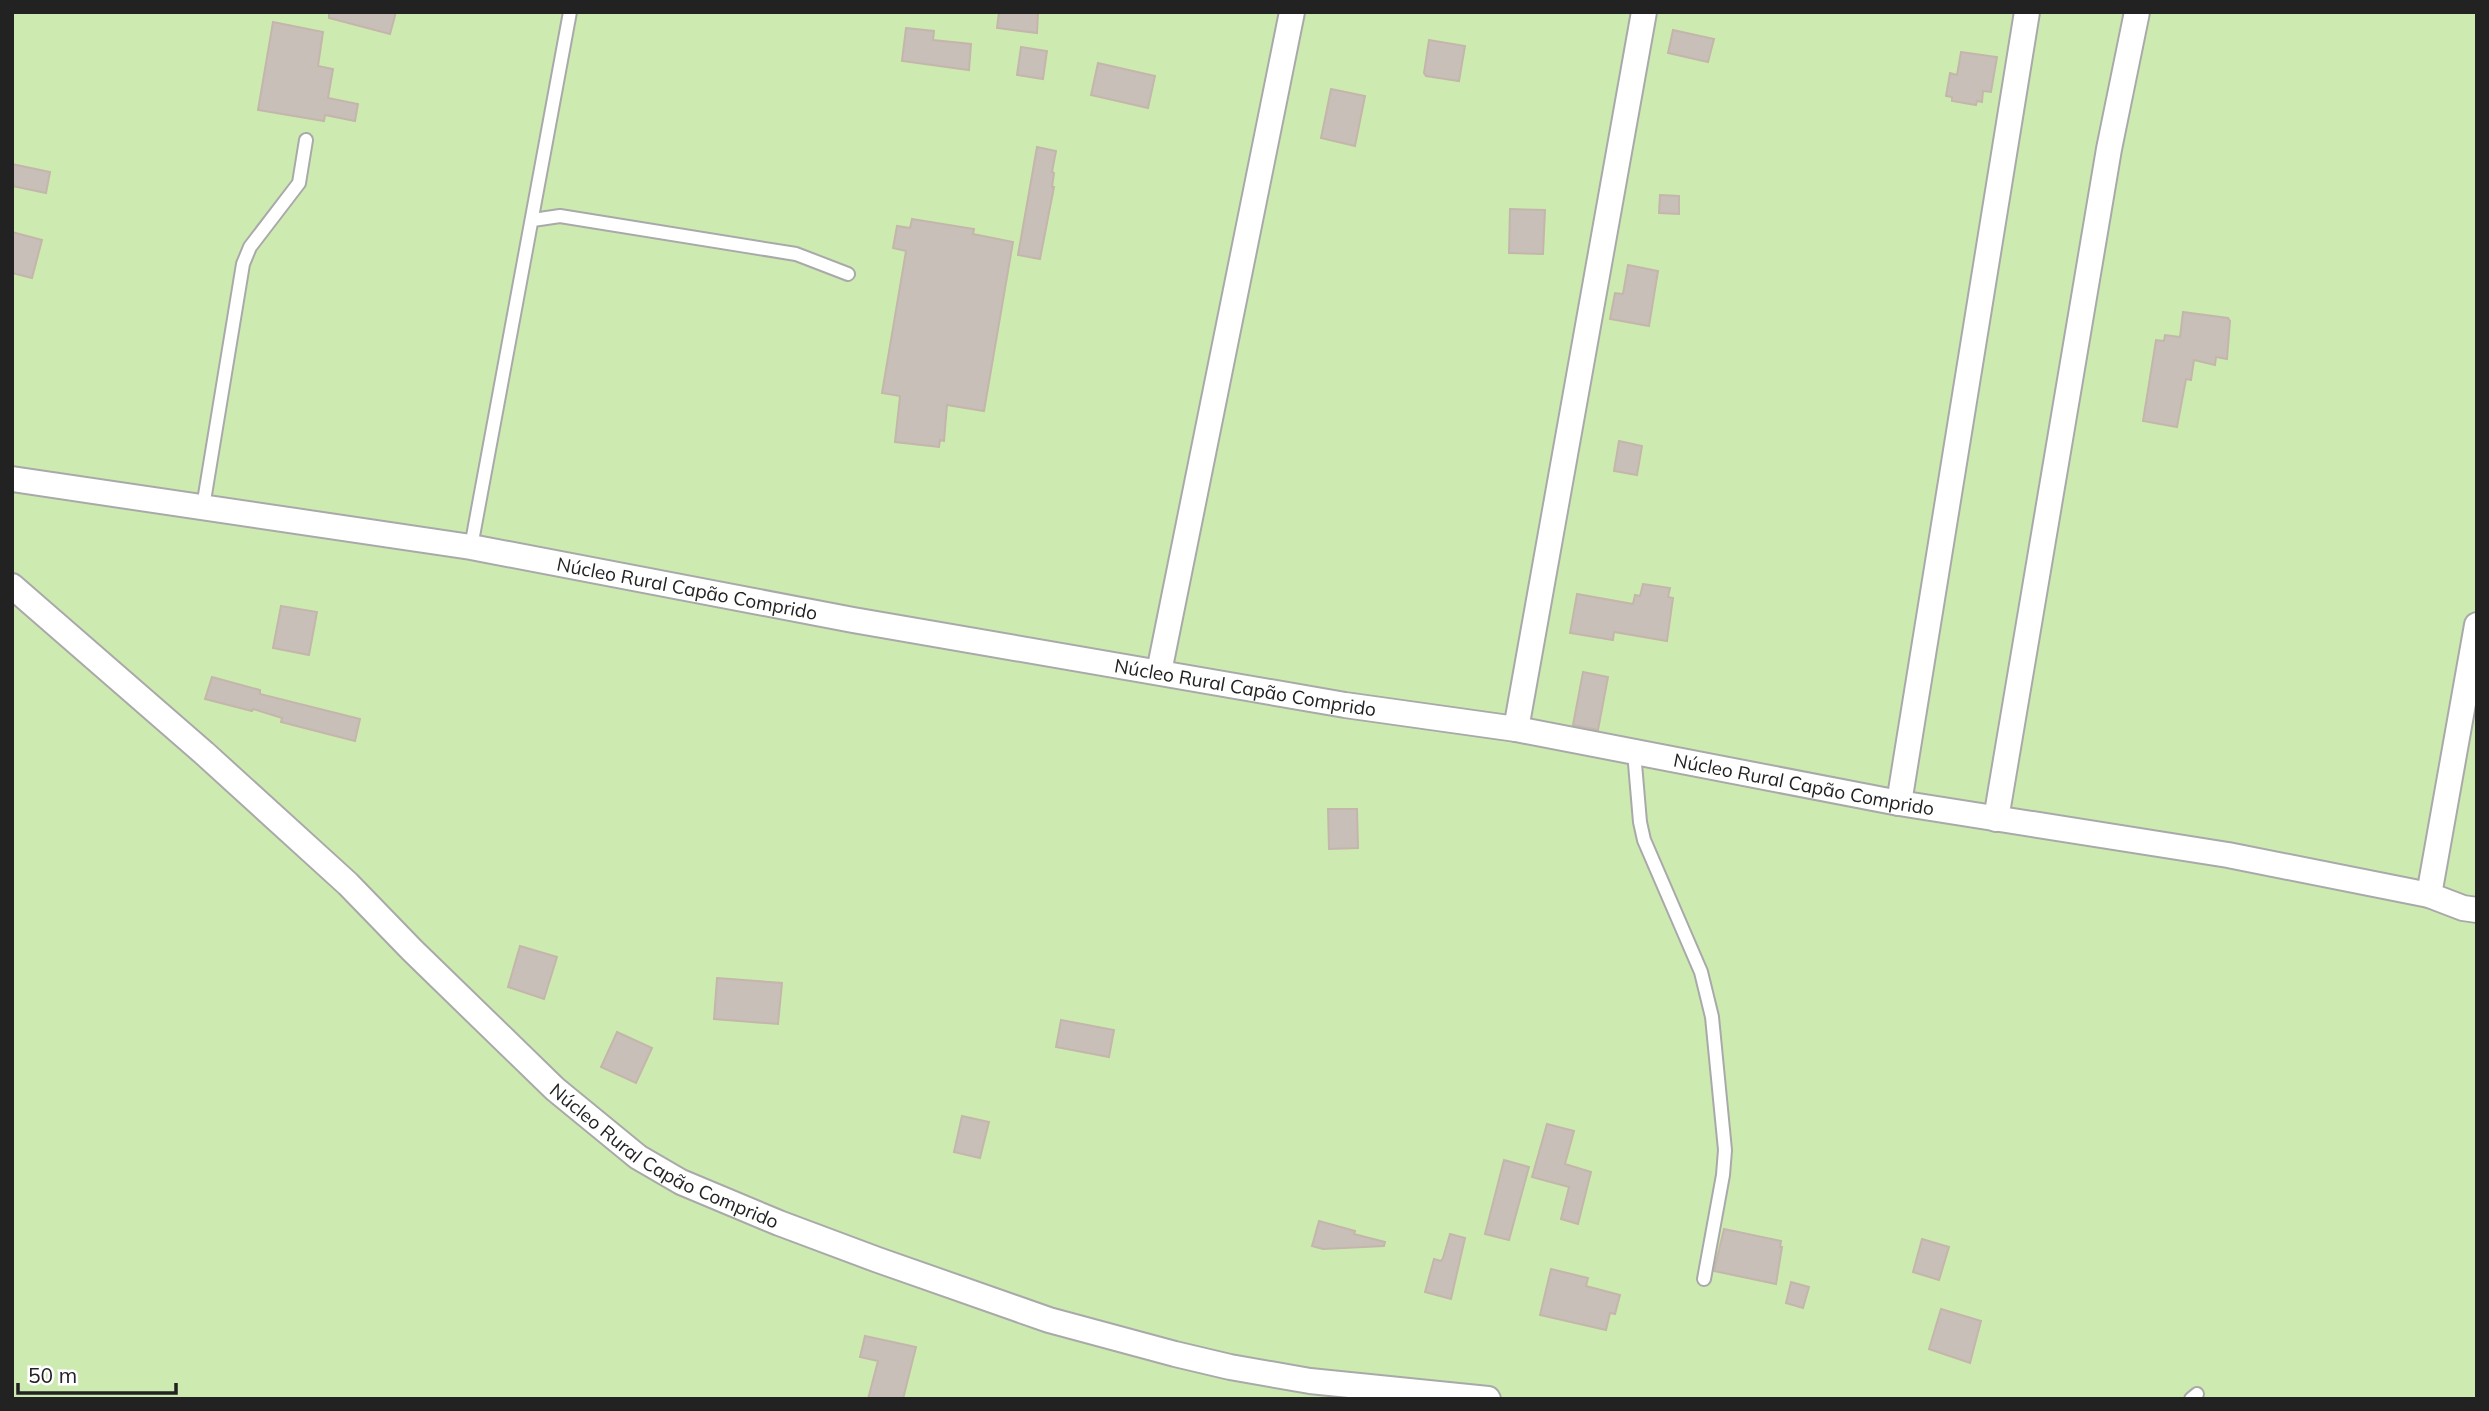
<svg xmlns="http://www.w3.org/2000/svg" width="2489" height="1411" viewBox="0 0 2489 1411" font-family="Mulish,sans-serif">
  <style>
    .grass { fill: #cdebb0 }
    .building { fill: #c7bfb8; stroke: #c4b6ab; stroke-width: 2 }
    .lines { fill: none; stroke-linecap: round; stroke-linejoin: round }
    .lane-casing { stroke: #a9a9a9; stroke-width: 16 }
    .street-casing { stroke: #a9a9a9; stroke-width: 28 }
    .lane { stroke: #fff; stroke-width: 12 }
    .street { stroke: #fff; stroke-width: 24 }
    .labels { text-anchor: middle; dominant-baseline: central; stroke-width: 7; stroke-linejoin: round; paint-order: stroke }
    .street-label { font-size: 19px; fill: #222; stroke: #fff }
  </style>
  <rect width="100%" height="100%" fill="#f2efe9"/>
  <!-- grass -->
  <path class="grass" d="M12 12H2477V1399H12Z"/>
  <!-- building -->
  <path class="building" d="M329 12H396L390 34 329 18Z
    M999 12H1038L1037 33 997 28Z
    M273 22 323 32 318 66 333 69 328 98 358 104 355 121 325 115 324 121 258 110Z
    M906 28 934 31 933 40 971 44 969 70 902 61Z
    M1673 30 1714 39 1708 62 1668 53Z
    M1429 40 1465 46 1459 81 1426 76 1424 73Z
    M1021 47 1047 51 1043 79 1017 75Z
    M1961 52 1997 57 1991 92 1983 91 1982 102 1977 101 1976 105 1952 101V97L1946 96 1950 73 1957 75Z
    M1098 63 1155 76 1148 108 1091 95Z
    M1331 89 1365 96 1355 146 1321 138Z
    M1037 147 1056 151 1052 172 1054 173 1052 187H1054L1040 259 1018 255Z
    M12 164 50 172 46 193 12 186Z
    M1660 195 1679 196V214L1659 213Z
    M1510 209 1545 210 1543 254 1509 253Z
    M912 219 974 229 973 234 1013 242 984 411 947 405 944 441 940 440 939 447 895 442 900 396 882 393 906 251 893 248 897 226 910 228Z
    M12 232 42 240 32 278 12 273Z
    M1628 265 1658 271 1649 326 1610 319 1615 293 1623 294Z
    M2183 312 2228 318 2230 321 2227 359 2216 357 2215 365 2194 360 2191 380 2186 379 2177 427 2143 421 2156 340 2164 341 2165 335 2180 337Z
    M1619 441 1642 446 1637 475 1614 471Z
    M1643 584 1670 588 1668 597 1673 598 1667 641 1614 632 1613 640 1570 633 1577 594 1633 604 1635 595 1640 596Z
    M281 606 317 612 309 655 273 648Z
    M1583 672 1608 677 1598 730 1573 725Z
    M212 677 260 690V694L360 719 355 741 281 722 282 718 253 709 252 711 205 699Z
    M1328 809H1357L1358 848 1329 849Z
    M520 946 557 957 544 999 508 987Z
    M717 978 782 983 778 1024 714 1019Z
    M1061 1020 1114 1030 1109 1057 1056 1047Z
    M617 1032 652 1048 636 1083 601 1067Z
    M962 1116 989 1122 980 1158 954 1152Z
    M1547 1124 1574 1131 1565 1164 1591 1172 1578 1224 1561 1219 1569 1187 1532 1177Z
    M1504 1160 1529 1167 1509 1240 1485 1234Z
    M1319 1221 1355 1231 1354 1234 1385 1242 1384 1246 1323 1249 1312 1246Z
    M1724 1229 1781 1241 1780 1247H1782L1776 1284 1714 1271Z
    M1450 1234 1465 1238 1451 1299 1425 1292 1434 1259 1441 1261 1443 1258Z
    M1922 1239 1949 1247 1939 1280 1913 1272Z
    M1551 1269 1588 1278 1586 1286 1620 1295 1615 1314 1610 1313 1606 1330 1540 1315Z
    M1791 1282 1809 1287 1803 1308 1786 1303Z
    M1941 1309 1981 1321 1970 1363 1929 1349Z
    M865 1336 916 1347 903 1399H868L878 1361 860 1357Z"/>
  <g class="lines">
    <!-- lane casing -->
    <g class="lane-casing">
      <path id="lane" d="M533 220 560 216 796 254 848 274
        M203 507 243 264 250 247 299 183 306 140
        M471 547 570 12
        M1634 752 1640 822 1644 840 1701 972 1712 1017 1725 1150 1723 1175 1704 1279
        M2191 1399 2197 1394"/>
    </g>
    <!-- street casing -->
    <g class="street-casing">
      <g id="street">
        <path id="s1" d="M12 479 471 547 853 620 1345 705 1516 729 1899 803 2228 855 2429 895 2463 908 2477 910"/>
        <path id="s2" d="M12 586 204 753 348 884 412 950 555 1089 638 1157 681 1182 779 1223 878 1260 1049 1320 1175 1354 1230 1367 1310 1381 1488 1399"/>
        <path d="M1159 672 1292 12"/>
        <path d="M1516 729 1644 12"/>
        <path d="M1899 803 2027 12"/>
        <path d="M1996 819 2109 149 2137 12"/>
        <path d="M2429 895 2477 625"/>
      </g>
    </g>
    <!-- lane -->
    <use href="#lane" class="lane"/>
    <!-- street -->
    <use href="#street" class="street"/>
  </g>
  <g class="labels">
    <!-- street labels -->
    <g class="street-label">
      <text stroke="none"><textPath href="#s1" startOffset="684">Núcleo Rural Capão Comprido</textPath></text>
      <text stroke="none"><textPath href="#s1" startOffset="1251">Núcleo Rural Capão Comprido</textPath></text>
      <text stroke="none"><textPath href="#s1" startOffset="1818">Núcleo Rural Capão Comprido</textPath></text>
      <text stroke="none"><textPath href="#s2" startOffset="870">Núcleo Rural Capão Comprido</textPath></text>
    </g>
  </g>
  <!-- border -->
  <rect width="2489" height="1411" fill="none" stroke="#222222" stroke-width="28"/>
  <!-- scale -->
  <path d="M18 1383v10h158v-10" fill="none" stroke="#222222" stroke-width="3.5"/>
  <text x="28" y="1383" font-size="21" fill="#222222" stroke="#ffffff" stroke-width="5" paint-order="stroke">50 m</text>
</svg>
